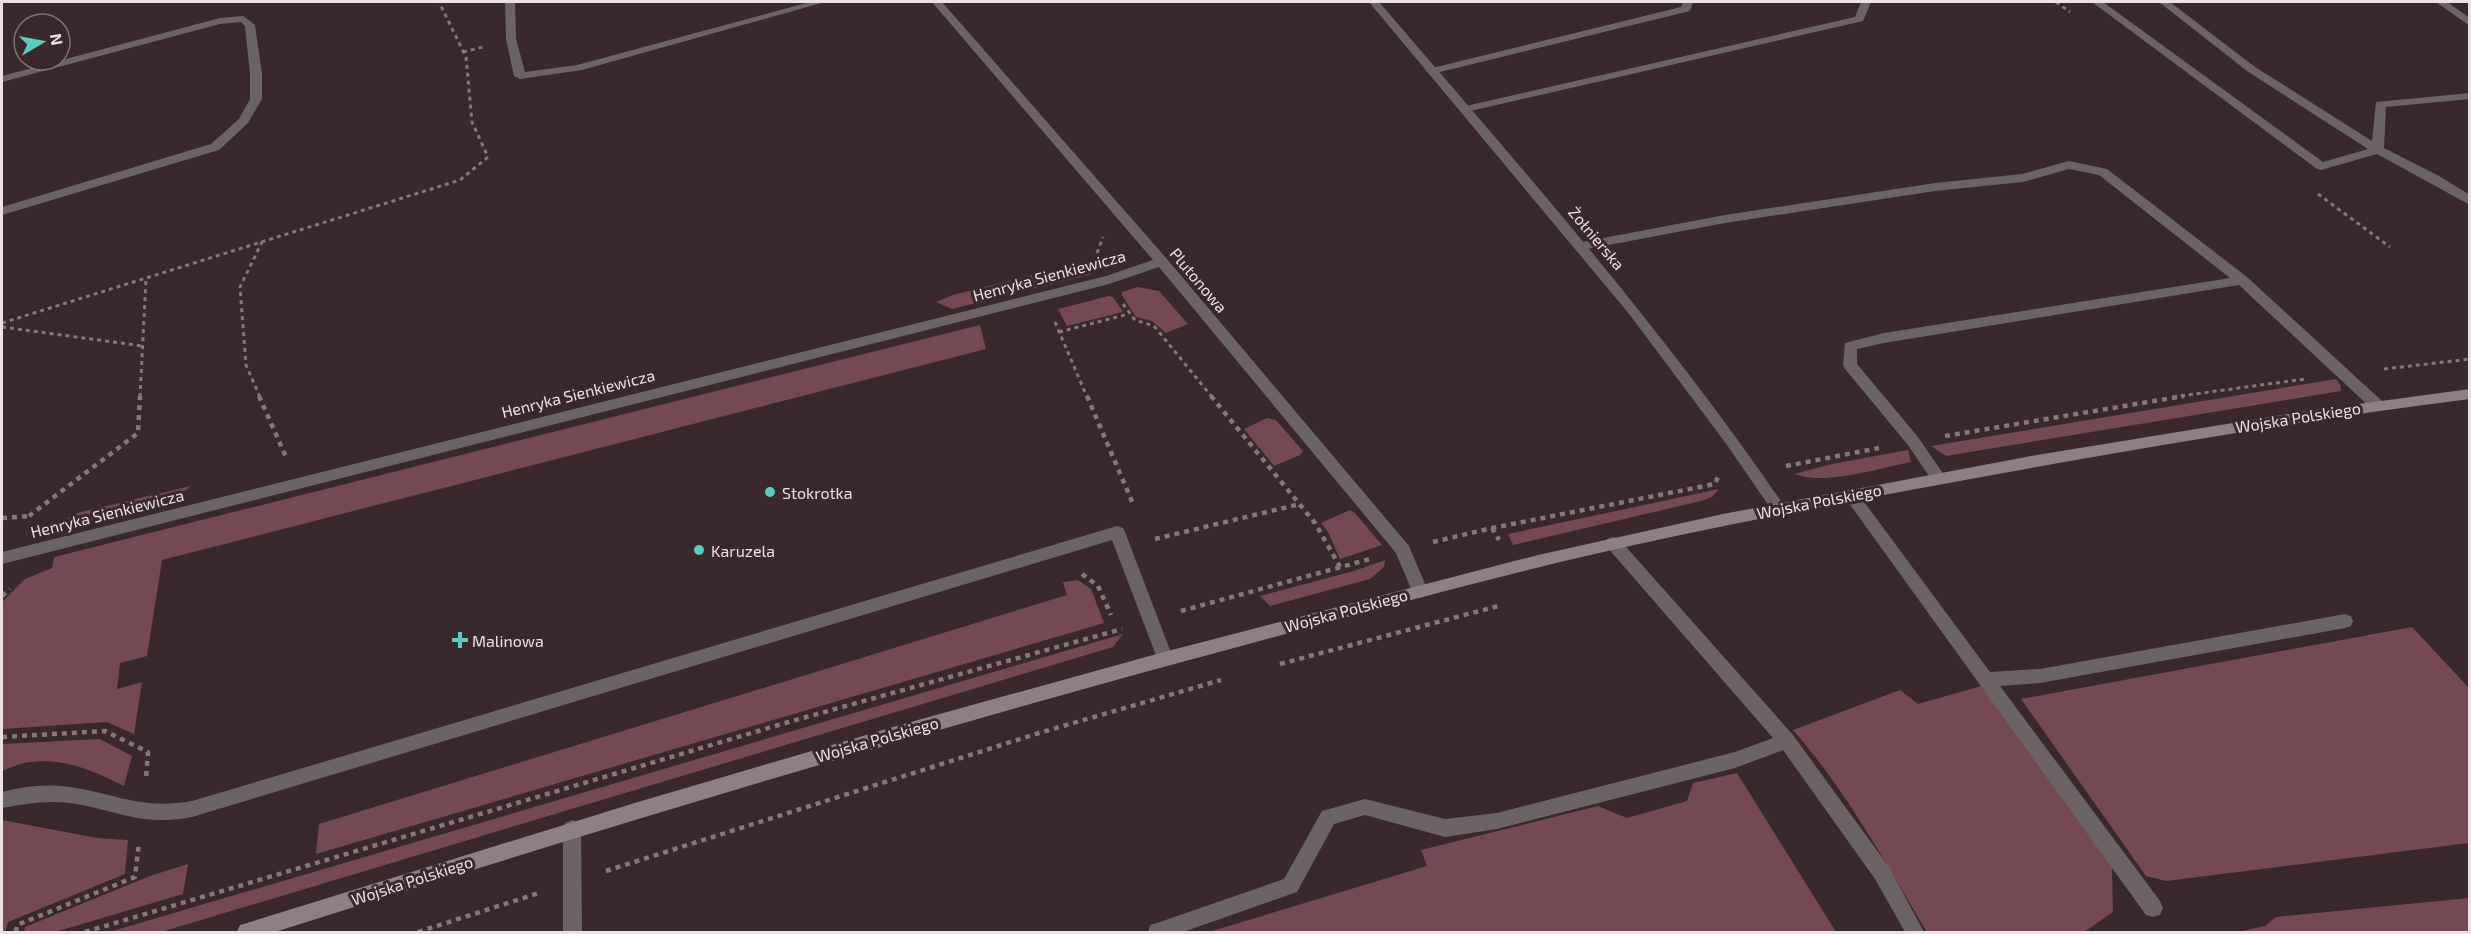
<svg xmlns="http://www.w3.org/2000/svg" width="2471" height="934" viewBox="0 0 2471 934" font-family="'Exo 2',sans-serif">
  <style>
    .green { fill: #744953 }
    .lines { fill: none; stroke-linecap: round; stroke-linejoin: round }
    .path-far1 { stroke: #86777a; stroke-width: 3; stroke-dasharray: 4 4; stroke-linecap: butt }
    .path { stroke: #86777a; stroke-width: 4.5; stroke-dasharray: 5 5; stroke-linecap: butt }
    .lane { fill: #6c6364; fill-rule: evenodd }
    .street { fill: #6c6364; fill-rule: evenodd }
    .secondary { fill: #8e8082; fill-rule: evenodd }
    .poi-dot { fill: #59cebe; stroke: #3a292c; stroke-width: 2 }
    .labels { text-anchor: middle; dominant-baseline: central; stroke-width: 6; stroke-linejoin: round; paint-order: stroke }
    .street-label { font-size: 16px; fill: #ece1e3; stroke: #3a292c }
    .poi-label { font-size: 16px; fill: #ece1e3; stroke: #3a292c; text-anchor: start }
  </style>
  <rect width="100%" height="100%" fill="#3a292c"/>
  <!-- green -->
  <path class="green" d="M1073 265H1080L1092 274 952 309 936 302 953 295Z
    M1138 287 1159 291 1188 324 1166 333 1152 321 1136 317 1122 295V292Z
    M1109 296 1113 297 1123 312 1067 326 1058 309Z
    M980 325 986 349 162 560 147 656 120 663 117 689 142 682 134 734 107 722 2 729V602L25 579 52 568 54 557Z
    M2336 379 2340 384 2341 391 1946 456 1931 446Z
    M1267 418 1276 420 1303 451 1300 455 1274 466 1244 429Z
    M1908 450 1911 462C1879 468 1825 486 1794 474L1832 464Z
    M191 486 171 502 61 529 68 518 77 513Z
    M1719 489 1712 497 1701 501 1513 545 1508 534Z
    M1350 510 1355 513 1382 545 1340 559 1328 532 1321 523Z
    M1385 560 1384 567 1370 579 1270 606 1260 596 1354 571Z
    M1078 580 1091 589 1104 623 316 854 319 824 1067 595 1063 582Z
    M2412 627 2469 688V843L2166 881 2146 876 2021 699Z
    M1123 634 1113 647 161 932H109Z
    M1985 685 2112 867 2113 912 2084 932H1927C1886 864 1846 790 1793 730L1900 690 1918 704Z
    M100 739 132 756 124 786C92 770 61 756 24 763 16 765 9 768 2 771V744Z
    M1737 773 1836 932H1209L1427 866 1421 850 1598 806 1627 818 1687 801 1693 783Z
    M2 820 97 838 128 840 125 874 8 922 5 932H2Z
    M188 864 183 894 55 932H24L25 927 150 876Z
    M2469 898V932H2237L2265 926 2276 917Z"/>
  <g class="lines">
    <!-- path-far1 -->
    <path class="path-far1" d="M2056 2 2070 12
      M463 52 483 47
      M2318 194 2390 247
      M1097 253 1103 237
      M1123 304 1135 320 1154 326 1212 397
      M1055 322 1087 397
      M2 323 460 180 488 157 472 122 466 57 439 2
      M2 327 143 346
      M1059 332 1129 314
      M2384 369 2470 359
      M140 397 146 279
      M260 397 246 365 240 287 262 242
      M2173 397 2305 379"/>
    <!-- path -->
    <path class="path" d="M259 396 286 457
      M1087 396 1134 506
      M1211 396 1315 523 1340 567
      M1945 436 2184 396
      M1786 466 1879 448
      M29 516 138 433 140 396
      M2 518 30 516
      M1492 528 1499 540
      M1155 539 1300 504
      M1433 542 1492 528 1715 484 1718 477
      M1082 574 1098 586 1111 615
      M2 596 10 589
      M1181 611 1370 559
      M1280 664 1502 605
      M2 737 105 731 148 752 146 779
      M606 871 1039 733 1221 680
      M16 932 17 925 135 877 139 842
      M85 932 785 723 1122 629
      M418 932 539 893"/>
    <!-- lane -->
    <path class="lane" d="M1683 2H1693L1690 11 1432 74 1426 71 1428 69 1681 7Z
      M1861 2H1871L1863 21 1466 112 1460 109 1466 106 1855 17Z
      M2092 2H2103L2323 162 2368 149 2247 71 2159 2H2170L2255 67 2372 141 2376 102 2470 93V99L2386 107 2384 148 2439 176 2470 195V205L2377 154 2321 170 2317 169Z
      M2436 2H2447L2470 18V26Z
      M243 16 255 25 262 74V99L248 123 219 150 2 215V207L211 144 239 119 250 99V74L245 26 241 22 220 24 2 82V76L220 18Z
      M2069 161 2107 169 2247 277 2382 401 2384 405 2382 409H2372L2239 285 1884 343 1857 349V364L1918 437 1946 478 1943 482H1933L1908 445 1845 369 1843 365 1845 343 1884 333 2230 278 2099 175 2069 169 2023 182 1935 191 1725 223 1582 250 1576 246 1582 242 1725 215 1935 183 2022 174Z
      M1851 489 1856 491 1990 672 2040 669 2345 614 2351 616 2353 621 2351 626 2345 628 2040 683 2000 686 2160 901 2163 908 2160 915 2153 917 2146 915 1846 499 1843 495 1846 491Z
      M1117 526 1123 528 1125 532 1173 658 1171 663 1165 665 1159 663 1157 658 1112 540 192 817C140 827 118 810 70 803 47 800 24 804 2 808V792C24 786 47 784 70 787 118 794 140 810 192 801Z
      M1613 537 1619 539 1793 735 1889 867 1924 932H1905L1875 879 1783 750 1735 768 1497 829 1445 837 1365 815 1334 824 1297 892 1183 932H1148L1150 925 1157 923 1284 879 1322 811 1365 799 1445 819 1497 813 1735 752 1773 738 1607 547 1605 543 1607 539Z"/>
    <!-- street -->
    <path class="street" d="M505 2H515L516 39 525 72 577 65 810 2H825L582 70 520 79 514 76 506 39Z
      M932 2H942L1167 259 1409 546 1428 591 1426 596 1420 598 1414 596 1396 553 1159 267 1109 284 2 564V552L1106 276 1153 260Z
      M1369 2H1379C1519 165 1661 326 1783 504L1786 508 1783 512H1773L1727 445 1630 315Z
      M572 820 579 823 581 829 582 932H563V829L565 823Z"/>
    <!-- secondary -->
    <path class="secondary" d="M2470 389V399C2304 420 2140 448 1976 478 1845 502 1715 526 1586 556 1475 582 1365 612 1256 642 926 730 600 829 275 932H237L240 925 247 923 638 802 900 725 1164 652 1538 555 1723 514 2037 455 2307 411Z"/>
  </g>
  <!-- markers -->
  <g class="poi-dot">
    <circle cx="770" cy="492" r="6"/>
    <circle cx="699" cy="550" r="6"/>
    <path d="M457 631h6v6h6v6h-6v6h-6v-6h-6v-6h6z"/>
  </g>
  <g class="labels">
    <!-- street labels -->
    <g class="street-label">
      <text transform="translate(1597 238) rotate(50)">Żołnierska</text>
      <text transform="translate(1049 275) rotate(-15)">Henryka Sienkiewicza</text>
      <text transform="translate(1199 280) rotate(50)">Plutonowa</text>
      <text transform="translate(578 393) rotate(-14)">Henryka Sienkiewicza</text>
      <text transform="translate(2298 417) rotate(-9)">Wojska Polskiego</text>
      <text transform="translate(1819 501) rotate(-11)">Wojska Polskiego</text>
      <text transform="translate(107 513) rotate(-14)">Henryka Sienkiewicza</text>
      <text transform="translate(1346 610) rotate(-15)">Wojska Polskiego</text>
      <text transform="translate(877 739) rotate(-16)">Wojska Polskiego</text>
      <text transform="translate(412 880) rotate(-18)">Wojska Polskiego</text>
    </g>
    <!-- poi labels -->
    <g class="poi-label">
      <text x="782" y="492">Stokrotka</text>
      <text x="711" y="550">Karuzela</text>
      <text x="472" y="640">Malinowa</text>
    </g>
  </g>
  <!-- border -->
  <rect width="2471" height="934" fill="none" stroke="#ece1e3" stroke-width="6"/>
  <!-- north arrow -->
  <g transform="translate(42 42) rotate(80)"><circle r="28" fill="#3a292c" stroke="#817375" stroke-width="1.5"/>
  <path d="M0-4.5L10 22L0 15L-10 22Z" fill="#59cebe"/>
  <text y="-9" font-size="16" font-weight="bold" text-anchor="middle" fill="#ece1e3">N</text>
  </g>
</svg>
